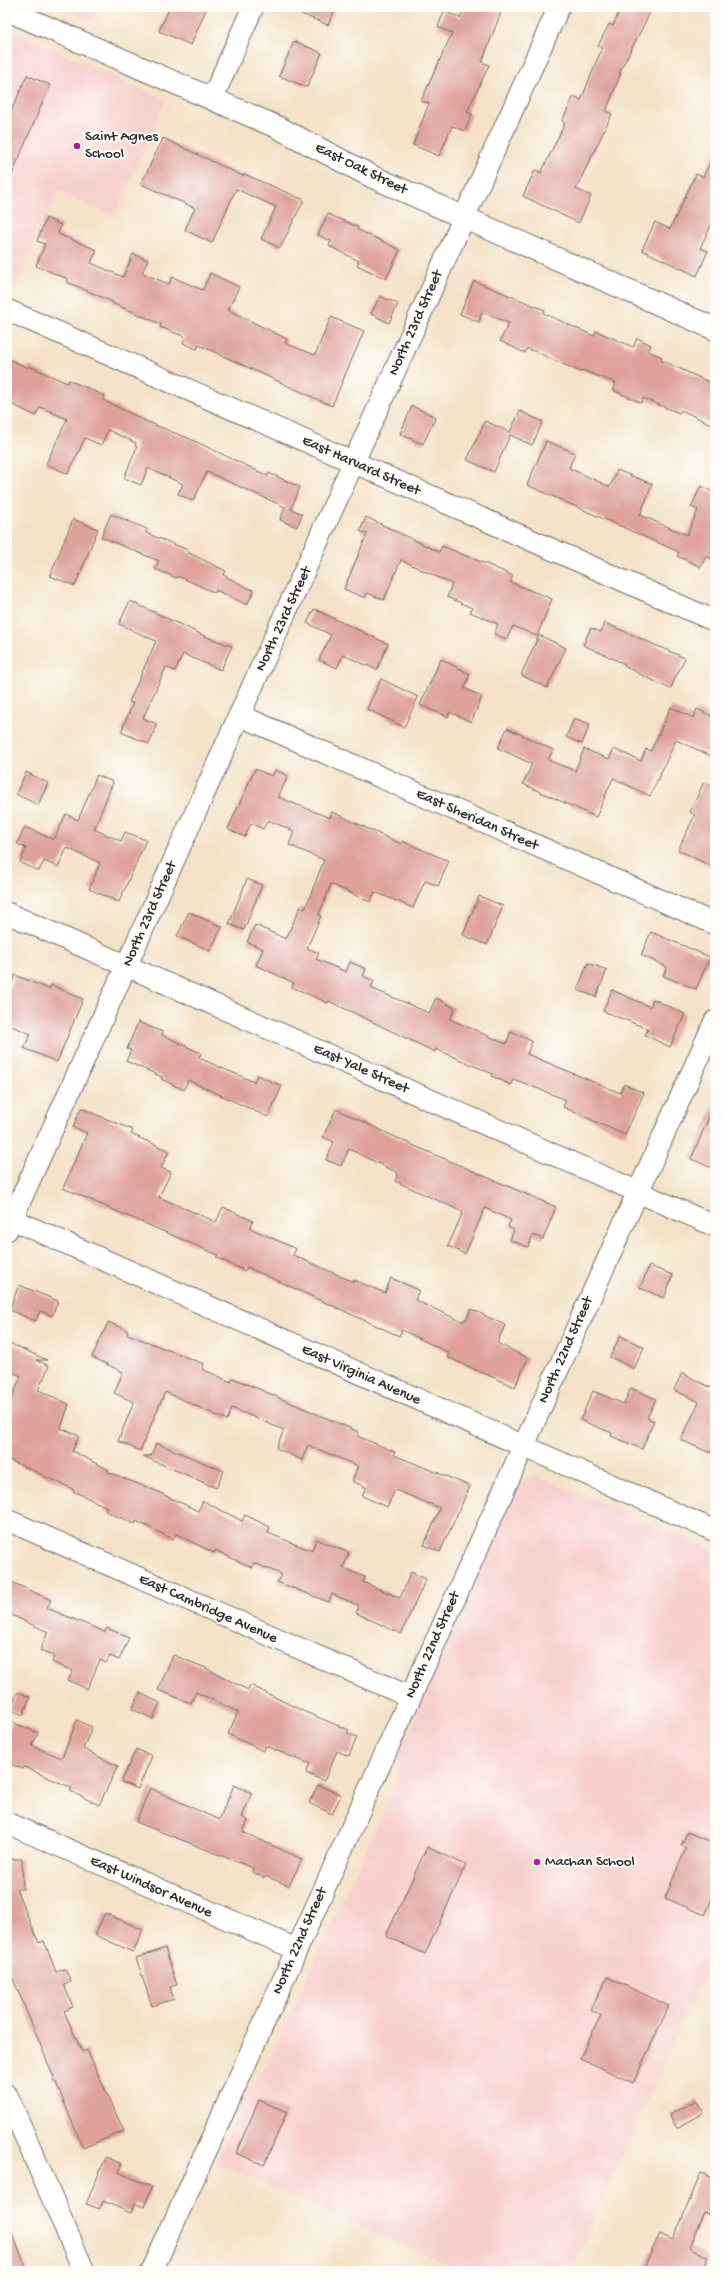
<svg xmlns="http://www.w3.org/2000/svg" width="722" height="2278" viewBox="0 0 722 2278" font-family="'Gochi Hand',sans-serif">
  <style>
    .built { fill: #f7d0cd }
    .building { fill: #dea19d }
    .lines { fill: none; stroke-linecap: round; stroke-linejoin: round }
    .minor-casing { stroke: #716b62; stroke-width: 23 }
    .tertiary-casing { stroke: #716b62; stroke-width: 24 }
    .minor { stroke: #fff; stroke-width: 21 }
    .tertiary { stroke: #fff; stroke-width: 22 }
    .poi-dot { fill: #b5179e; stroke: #fdfcf7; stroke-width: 1.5 }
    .labels { text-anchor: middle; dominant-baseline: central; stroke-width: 4; stroke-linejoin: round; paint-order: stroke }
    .poi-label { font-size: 15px; fill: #2b2b2b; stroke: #fdfcf7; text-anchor: start }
    .street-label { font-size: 15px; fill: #2b2b2b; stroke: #fdfcf7 }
  </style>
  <rect width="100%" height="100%" fill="#fdfcf7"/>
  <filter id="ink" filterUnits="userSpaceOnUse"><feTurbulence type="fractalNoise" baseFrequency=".025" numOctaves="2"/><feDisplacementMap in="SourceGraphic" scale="8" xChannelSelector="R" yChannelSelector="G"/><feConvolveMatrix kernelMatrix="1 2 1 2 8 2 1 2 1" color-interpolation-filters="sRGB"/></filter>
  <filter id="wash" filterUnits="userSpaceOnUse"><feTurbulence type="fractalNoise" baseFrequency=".012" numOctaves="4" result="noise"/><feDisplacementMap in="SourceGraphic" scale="16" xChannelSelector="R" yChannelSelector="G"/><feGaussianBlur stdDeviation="0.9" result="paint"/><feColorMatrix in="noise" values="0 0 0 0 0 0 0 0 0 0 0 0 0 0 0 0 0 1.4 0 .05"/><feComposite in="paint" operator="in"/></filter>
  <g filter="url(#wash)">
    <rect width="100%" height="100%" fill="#f4e2c8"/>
    <!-- built -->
    <path class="built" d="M60 7H98L92 21Z
      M7 29 166 100 115 216 57 191 13 293 7 290Z
      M536 1475 715 1552V1949L571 2271H462L216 2163 249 2086 267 2066 396 1783 398 1754 414 1723 418 1708 518 1486 526 1477Z"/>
    <g id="blocks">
      <!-- building -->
      <path class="building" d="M170 7H207L191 45 159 31Z
        M285 7H336L328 25Z
        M465 7H503L482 62 489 65 467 112 472 114 465 131 452 126 439 156 413 145 429 103 421 101 452 33 438 27 444 11 460 18Z
        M621 7H653L619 73H621L606 111 612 114 576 189 591 196 579 223 523 196 535 170 541 173 565 123 562 121 574 96 581 100 602 48 598 46 609 24 613 26Z
        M294 41 322 53 307 87 279 76Z
        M27 75 50 85 7 186V121Z
        M163 138 243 176 244 174 304 200 280 248 261 239 276 207 236 189 212 243 185 230 195 208 141 184Z
        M715 152V217L700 248 708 251 697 276 642 250 655 222 670 229 696 174 703 177Z
        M328 214 358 227 357 229 400 250 386 279 357 265 359 261 329 246 331 241 318 235Z
        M46 218 61 225 58 234 97 250 91 263 123 277 133 254 148 260 142 273 169 284 172 277 203 290 210 273 239 287 228 310 287 339 285 343 315 355 331 317 364 331 332 406 199 345 197 349 183 343 185 337 160 327 161 324 112 303 113 302 67 282 68 279 36 266 45 244 37 241Z
        M474 281 545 310 543 313 594 336 596 331 633 347 637 338 651 345 648 351 662 357 661 360 715 385V426L681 410 679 413 643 398 641 403 613 390 616 383 582 370 581 372 527 348 525 353 500 341 509 323 482 312 479 322 460 314Z
        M380 296 398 304 389 323 371 314Z
        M7 358 28 368 29 366 67 383 69 380 105 396 103 400 146 421 184 437V436L268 476 269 473 300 487 291 509 302 514 297 527 280 520 285 507 207 472 193 501 178 494 183 484 148 468 141 485 124 478 137 447 135 446 136 443 108 430 101 445 85 438 68 474 46 464 67 419 40 407 36 416 7 402Z
        M412 406 436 417 423 444 400 434Z
        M520 411 543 422 532 445 510 435 494 472 467 460 485 421 510 432Z
        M546 441 575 453 569 468 610 487 617 470 652 484 640 515 687 535 698 510 691 507 701 486 715 493V560L706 556 701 567 677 556 679 552 527 485Z
        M111 514 147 529 146 533 188 550 187 552 226 571 223 575 254 591 247 605 216 590 215 593 178 576 177 578 155 569 159 561 101 537Z
        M366 517 439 552 442 546 491 566 513 576 510 582 552 599 537 636 513 626 507 639 494 634 498 624 470 612 472 608 447 597 452 584 401 560 384 600 367 593 365 598 344 589 367 534 360 531Z
        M73 519 98 529 75 586 50 576Z
        M130 601 209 638 232 646 221 670 183 654 175 671 166 667 143 718 157 724 149 744 121 732 133 703 129 702 156 641 119 624Z
        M314 609 388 644 377 670 343 655 337 668 319 660 331 635 307 623Z
        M605 623 685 658 670 689 624 666 625 664 583 645 591 628 601 632Z
        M539 635 566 648 547 688 521 675Z
        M441 659 470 674 464 688 482 697 471 722 450 712 448 717 420 705Z
        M381 679 418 697 404 727 367 709Z
        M671 707 694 718 697 709 715 718V748L711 756 676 740 650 796 613 778 596 817 523 784 532 764 498 748 507 728 553 750 548 760 575 771 584 749 609 759 614 749 641 761 646 749 651 751Z
        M574 718 590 724 582 744 566 737Z
        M255 769 272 776 275 770 288 776 278 797 330 818 332 812 401 844 402 841 449 861 438 886 425 881 413 908 375 892 370 902 331 884 319 915 321 916 307 948 319 953 316 959 346 972 350 962 366 969 363 976 374 981 371 988 429 1013 436 998 455 1008 450 1019 506 1044 511 1032 532 1041 527 1054 620 1093 624 1084 644 1093 625 1135 563 1107 566 1100 521 1082 513 1079 511 1085 492 1076 493 1074 436 1049 435 1052 329 1001 328 1003 292 987 294 983 256 965 263 949 247 942 255 925 286 939 300 907 305 909 324 860 289 845 294 831 268 820 263 829 251 823 245 837 228 829Z
        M26 772 48 783 38 805 16 794Z
        M97 775 113 782 94 829 121 841 125 832 146 840 119 902 89 889 100 863 67 848 58 867 44 861 39 871 20 863 26 848 17 844 25 827 54 840 66 814 78 820Z
        M704 782 715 788V868L678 850 695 815 690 812Z
        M247 879 262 885 244 930 229 924Z
        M479 896 503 906 487 945 463 935Z
        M189 912 222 927 210 951 177 936Z
        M651 932 710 957 696 989 663 976 667 967 641 955Z
        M588 963 607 970 596 997 577 990Z
        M15 975 49 989 51 985 83 999 57 1062 24 1048 31 1034 7 1024V995Z
        M612 990 650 1007 653 999 685 1014 670 1047 645 1035 648 1029 603 1011Z
        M138 1022 163 1032 162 1035 201 1053 199 1058 254 1082 257 1075 282 1086 268 1117 188 1080 184 1090 161 1079 162 1077 126 1061 131 1050 127 1049Z
        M715 1103V1169L691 1159Z
        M81 1108 133 1130 131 1134 169 1151 161 1168 171 1172 159 1197 216 1222 223 1207 253 1221 250 1228 296 1249 293 1255 354 1282V1280L385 1293 391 1278 419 1290 415 1300 463 1322 464 1319 466 1320 471 1309 505 1325 497 1343 528 1358 515 1387 447 1357 449 1353 402 1330 399 1336 247 1267 245 1271 216 1257 218 1255 63 1188 87 1133 73 1127Z
        M336 1109 408 1143 556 1207 543 1239 533 1235 528 1247 510 1240 514 1230 508 1227 511 1220 485 1208 465 1254 448 1246 463 1212 395 1181 398 1173 349 1149 341 1166 326 1160 334 1142 323 1137Z
        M649 1266 673 1275 664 1298 640 1288Z
        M19 1285 58 1301 52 1316 40 1311 36 1321 9 1310Z
        M108 1322 128 1331 127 1334 204 1364 202 1369 231 1382 233 1378 359 1432 357 1436 395 1452 394 1455 470 1486 440 1552 424 1545 440 1508 395 1490 387 1507 362 1496 366 1487 352 1481 358 1466 308 1445 302 1460 276 1448 284 1430 232 1408 227 1420 165 1392 140 1451 118 1441 134 1402 114 1393 123 1372 92 1357Z
        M620 1336 644 1347 634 1369 610 1357Z
        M7 1342 47 1360H36L49 1366 38 1390 69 1404 61 1428 79 1436 72 1451 109 1470 108 1472 156 1491 198 1511 203 1501 242 1521 245 1515 270 1527 268 1533 312 1551 316 1539 349 1553 343 1568 365 1577 363 1582 400 1598 411 1572 426 1579 401 1634 356 1613 359 1606 332 1594 329 1602 277 1582 281 1574 254 1563 252 1568 215 1550 214 1553 176 1534 173 1539 136 1521 135 1524 105 1511 107 1507 73 1491V1489L7 1459V1409L21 1376 7 1370Z
        M682 1373 715 1390V1443L710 1453 681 1440 699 1402 674 1390Z
        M631 1388 656 1399 647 1418 654 1421 642 1449 611 1436 612 1433 580 1420 593 1391 624 1404Z
        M156 1443 224 1471 216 1488 143 1456H151Z
        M7 1580 51 1600 47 1608 105 1632 107 1628 129 1638 119 1660 110 1656 106 1663 100 1660 87 1689 68 1680 73 1671 52 1662 54 1656 40 1650 48 1632 7 1613Z
        M173 1655 206 1668 248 1690 250 1685 305 1712 349 1730 347 1733 357 1737 349 1756 337 1751 324 1781 306 1773 310 1764 265 1746 263 1751 228 1734 238 1712 196 1692 191 1703 158 1690Z
        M18 1692 30 1697 23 1715 10 1709Z
        M140 1693 160 1703 153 1719 132 1709Z
        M77 1720 92 1727 83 1749 118 1766 99 1805 70 1791 72 1788 24 1767 23 1769 7 1763V1735L12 1722 38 1733 32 1746 62 1758Z
        M136 1749 152 1756 138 1789 121 1782Z
        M234 1785 252 1793 242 1817 248 1820 243 1832 302 1859 289 1886 266 1876 265 1878 252 1872 253 1868 136 1822 150 1788 219 1820Z
        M318 1785 341 1795 332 1814 309 1803Z
        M687 1832 715 1844V1892L705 1915 665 1898 686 1848 681 1846Z
        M427 1847 466 1865 425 1954 386 1936Z
        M7 1859H22L23 1889H16L39 1943 44 1941 56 1972 65 1969 71 1982 64 1985 73 2007 64 2011 82 2052 87 2050 124 2131 83 2148 7 1964Z
        M105 1913 143 1930 133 1952 95 1935Z
        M165 1948 177 1985 170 1987 174 1999 152 2006 136 1958Z
        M607 1977 669 2006 633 2083 580 2058 601 2015 591 2010Z
        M259 2100 287 2112 264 2165 236 2153Z
        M696 2100 704 2113 677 2128 669 2115Z
        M106 2157 122 2164 118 2172 152 2187 144 2207 135 2203 131 2213 103 2201 100 2209 86 2204Z
        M701 2173 715 2179V2217L704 2213 689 2247 708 2257 702 2271H642L660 2234 673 2240Z
        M7 2222 28 2271H7Z"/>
    </g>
  </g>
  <g filter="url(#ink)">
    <use href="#blocks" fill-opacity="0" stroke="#716b62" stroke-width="1"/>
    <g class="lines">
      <!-- minor casing -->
      <g class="minor-casing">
        <path id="minor" d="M212 99 253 7
          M7 310 715 621
          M239 715 715 924
          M7 913 715 1226
          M7 1217 715 1531
          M7 1230 559 7
          M7 1520 410 1697
          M7 1823 296 1949
          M7 2095 84 2271
          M152 2271 715 1021"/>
      </g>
      <!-- tertiary casing -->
      <g class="tertiary-casing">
        <path id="tertiary" d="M7 10 277 127 373 177 715 329"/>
      </g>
      <!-- minor -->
      <use href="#minor" class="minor"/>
      <!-- tertiary -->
      <use href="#tertiary" class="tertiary"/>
    </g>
  </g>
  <!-- markers -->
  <g class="poi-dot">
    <circle cx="77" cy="146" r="4"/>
    <circle cx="537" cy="1862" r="4"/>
  </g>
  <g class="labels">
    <!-- poi labels -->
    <g class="poi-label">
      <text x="85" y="137">Saint Agnes<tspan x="85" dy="17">School</tspan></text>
      <text x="545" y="1862">Machan School</text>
    </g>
    <!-- street labels -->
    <g class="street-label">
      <text transform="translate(361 169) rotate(26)">East Oak Street</text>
      <text transform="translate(416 323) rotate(-66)">North 23rd Street</text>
      <text transform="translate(361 466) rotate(24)">East Harvard Street</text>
      <text transform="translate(284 619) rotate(-65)">North 23rd Street</text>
      <text transform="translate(477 820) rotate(24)">East Sheridan Street</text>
      <text transform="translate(150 914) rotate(-66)">North 23rd Street</text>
      <text transform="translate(361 1069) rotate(24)">East Yale Street</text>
      <text transform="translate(566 1350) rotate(-66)">North 22nd Street</text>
      <text transform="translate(361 1375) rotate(24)">East Virginia Avenue</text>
      <text transform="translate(208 1609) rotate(24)">East Cambridge Avenue</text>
      <text transform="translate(433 1645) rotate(-66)">North 22nd Street</text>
      <text transform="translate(151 1887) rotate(24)">East Windsor Avenue</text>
      <text transform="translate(300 1941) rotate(-66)">North 22nd Street</text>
    </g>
  </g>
  <!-- margin -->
  <rect width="722" height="2278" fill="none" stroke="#fdfcf7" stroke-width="24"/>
</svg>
